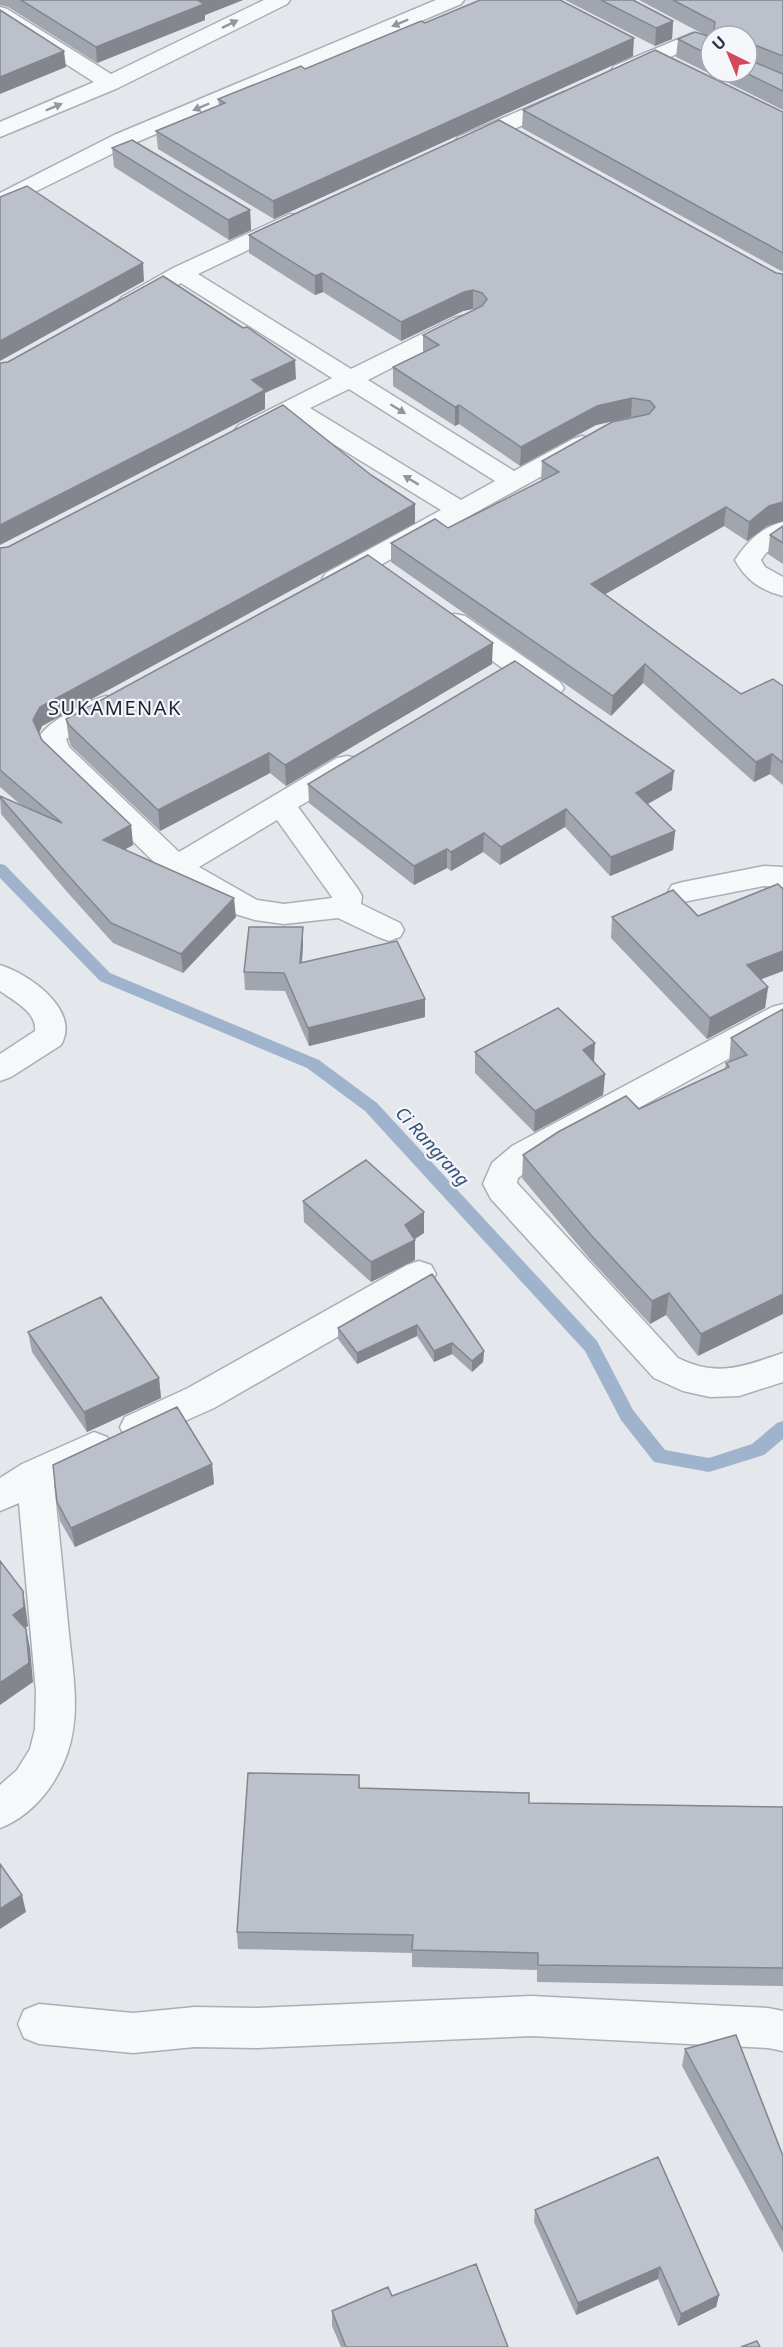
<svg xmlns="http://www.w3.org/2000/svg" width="783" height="2347" viewBox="0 0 783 2347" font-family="'Noto Sans',sans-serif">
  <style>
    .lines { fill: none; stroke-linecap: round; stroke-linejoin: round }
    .stream { fill: #9fb4cc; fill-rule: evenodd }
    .minor-casing { stroke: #a9aeb7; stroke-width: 3 }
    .minor { fill: #f7f8fa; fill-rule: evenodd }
    .wall { fill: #a1a5ae; fill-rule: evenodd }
    .shaded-wall { fill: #83868d }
    .building { fill: #bbc0ca; stroke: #83868d; stroke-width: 1.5 }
    .oneway { fill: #9196a0 }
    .labels { text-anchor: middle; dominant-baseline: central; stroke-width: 4.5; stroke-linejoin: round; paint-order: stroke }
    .water-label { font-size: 18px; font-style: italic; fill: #34527a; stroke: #f4f6f9 }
    .quarter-label { font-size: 20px; letter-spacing: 1.5px; fill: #1d2536; stroke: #f4f6f9 }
  </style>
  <rect width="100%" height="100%" fill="#e4e7ec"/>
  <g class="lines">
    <!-- stream -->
    <path class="stream" d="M0 864 5 865 110 973 319 1060 377 1103 597 1341 633 1410 665 1450 709 1458 752 1444 777 1423 783 1421V1439L764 1455 709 1472 654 1462 621 1420 585 1351 365 1111 307 1068 100 981 0 878Z"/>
    <!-- minor casing -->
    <g class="minor-casing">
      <path id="minor" d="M264 0H290L287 4 118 88 0 137V122L94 82 0 22V7L7 9 111 74Z
        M436 0H464L461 4 130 145 0 209V193L114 135Z
        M693 33 700 35 704 39 700 43 630 76 622 77 614 76 611 71 614 66Z
        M564 92 572 93 575 98 572 103 474 147 466 149 458 147 455 142 458 137Z
        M290 214 298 216 301 221 298 226 198 274 351 369 454 318 462 316 470 318 474 323 470 328 368 380 514 471 573 439 582 436 591 439 595 444 591 449 344 585 335 587 326 585 322 579 326 573 441 510 291 418 257 435 248 438 239 435 235 430 239 425 332 378 181 283C164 293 142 312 122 307L118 302 122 297 173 268ZM349 389 495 481 461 500 310 408Z
        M783 522V542L766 553 761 560 765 567 783 577V596C760 590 746 580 735 560 747 542 761 527 783 522Z
        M455 614 465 616 560 682 564 688 560 694 550 697 540 694 445 628 441 622 445 616Z
        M106 696 116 699 120 705 116 711 66 739 69 747 179 852 337 758 347 756 357 758 361 765 357 772 298 807 358 889 362 896 361 904 400 923 404 930 400 937 389 941 378 937 338 918 284 924 255 920 229 912 166 874 42 751 38 739C45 722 88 701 106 696ZM277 820 332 897V898L284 904 257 900 199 867Z
        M764 866 783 867V887L764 886 683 902 672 899 668 892 672 885 683 882Z
        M0 965C29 974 81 1010 61 1045L11 1077 0 1081V1054L35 1031C37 1012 14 1001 0 991Z
        M783 1004V1029L536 1164 518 1178 517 1183 678 1358C718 1378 744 1366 783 1353V1382L739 1396 710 1397 683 1391 654 1378 491 1199 483 1184 492 1163 512 1146 772 1007Z
        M419 1261 431 1265 436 1274 431 1283 214 1408 138 1442 125 1437 120 1427 125 1417 188 1388 407 1265Z
        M94 1432 107 1437 112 1447 107 1457 54 1483C59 1533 64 1583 69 1634 72 1665 78 1698 73 1730 67 1771 39 1813 0 1828V1785L17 1770 30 1749 35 1729 36 1692 19 1503 0 1511V1478L22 1464Z
        M531 1996 768 2008 783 2011V2051L768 2048 531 2036 257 2048 195 2047 133 2053 39 2044 24 2038 18 2024 24 2010 39 2004 133 2013 195 2007 257 2008Z"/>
    </g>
    <!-- minor -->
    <use href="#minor" class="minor"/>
  </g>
  <!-- wall -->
  <path class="wall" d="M0 0H243L205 15V20L97 63 8 7 0 5Z
    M565 0H633L673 21 672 39 655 46Z
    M639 0H783V110L676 57 678 39 703 34ZM711 36H747V72H711Z
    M425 23 633 56 274 219 158 149 156 131 219 106 218 99 305 69Z
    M523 110 783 112V272L522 128Z
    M112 148 250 210 251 230 229 240 114 167Z
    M249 235 783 274V521L767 526 747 541 724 526 605 594 741 694 783 686V785L770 774 754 782 643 683 611 716 391 562V543L448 528 542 481 541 480 542 461 633 418 631 417 596 425 520 466 459 424 455 426 393 386V367L423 353V335L475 310 473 309 463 311 401 341 323 292 315 295 249 253Z
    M371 475 415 504V523L42 726 39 733 42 740 131 825 133 845 124 850 236 917 183 973 113 943 68 893 1 814 0 796 21 805 0 787V548Z
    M783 526V564L768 554 770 535Z
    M492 664 286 786 270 773 160 831 71 746 69 740 66 719Z
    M308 784 672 790 648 804 675 831 673 850 610 876 565 827 500 865 483 852 451 871 447 868 414 885 309 803Z
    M783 889V971L760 979 768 987 765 1008 707 1039 611 938 612 917 698 916Z
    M303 927V946L302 963 425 999V1017L309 1046 285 991 245 990 244 972Z
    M783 1009 698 1356 666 1315 650 1324 589 1258 522 1178 523 1155 639 1109 725 1069 726 1063 729 1062 731 1038Z
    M475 1052 594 1062 605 1074 603 1095 534 1132 475 1073Z
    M303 1201 424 1233 415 1239V1260L371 1282 304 1222Z
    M432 1274 484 1351 483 1362 472 1372 452 1354 434 1362 417 1336 357 1364 338 1339V1328Z
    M28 1332 159 1378 161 1398 87 1432 32 1352Z
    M212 1464 214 1484 75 1547 60 1521 57 1502Z
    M359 1775 360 1788 529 1803 783 1807V1986L537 1982V1970L412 1967V1953L238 1949 237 1932Z
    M685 2049 783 2156V2253L682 2066Z
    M535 2210 719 2295 716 2307 678 2326 658 2279 576 2315 534 2222Z
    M392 2296 508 2347H341L332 2326V2311Z"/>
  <!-- shaded-wall -->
  <path class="shaded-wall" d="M202 0H243L205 15V20L97 63 96 47Z
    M673 21 672 39 655 46 656 28Z
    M634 38 633 56 274 219 273 201Z
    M64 51 66 67 0 94V77Z
    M250 210 251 230 229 240 228 220Z
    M143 263 144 281 0 361V341Z
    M322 273 323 292 315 295V276Z
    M473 290V309L463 311 401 341V322L464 292Z
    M295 360 296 379 265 393V409L0 545V525L252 380Z
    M632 398 631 417 596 425 520 466 521 447 597 406Z
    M459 405V424L455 426V407Z
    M783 502V521L767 526 747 541 749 522 769 506Z
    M415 504V523L42 726 36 740 33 720 40 707Z
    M726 507 724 526 590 603 591 584Z
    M493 643 492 664 286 786 285 765Z
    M645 664 643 683 611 716 613 696Z
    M269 753 270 773 160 831 158 810Z
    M772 754 770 774 754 782 756 762Z
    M674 771 672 790 635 811 636 793Z
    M566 809 565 827 500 865 501 847Z
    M131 825 133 845 105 860 103 840Z
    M675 831 673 850 610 876 611 857Z
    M484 833 483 852 451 871V852Z
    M447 849V868L414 885V866Z
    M234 898 236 917 183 973 181 954Z
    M303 927V946L300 982V963Z
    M783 951V971L744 986 747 965Z
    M768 987 765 1008 707 1039 710 1018Z
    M425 999V1017L309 1046 308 1028Z
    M595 1043 594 1064 583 1050Z
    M605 1074 603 1095 534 1132 535 1111Z
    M424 1212V1233L408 1243 415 1240V1260L371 1282V1262L405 1225Z
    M669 1293 666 1315 650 1324 652 1301Z
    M783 1294V1314L698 1356 701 1334Z
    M417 1325V1336L357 1364V1353Z
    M452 1343V1354L434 1362V1351Z
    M484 1351 483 1362 472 1372V1361Z
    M159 1378 161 1398 87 1432 84 1412Z
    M212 1464 214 1484 75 1547 71 1528Z
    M23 1591 26 1610 28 1626 17 1634 13 1615Z
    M26 1629 30 1648 33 1682 0 1705V1683Z
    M22 1895 26 1912 0 1929V1909Z
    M660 2267 658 2279 576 2315 578 2303Z
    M719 2295 716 2307 678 2326 681 2314Z"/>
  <!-- building -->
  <path class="building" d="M21 0H202L199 1 204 4 96 47Z
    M480 0H560L634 38 273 201 156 131 225 103 218 99 301 66 305 69 421 21 425 23Z
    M601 0H633L673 21 656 28Z
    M673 0H783V56L747 42V43V36H711V56L678 39 695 32 708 36 713 35 715 22Z
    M0 10 64 51 0 77Z
    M655 50 783 112V253L523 110Z
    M747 59 783 74V91L744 72H747Z
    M499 120 776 273 783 274V502L769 506 749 522 726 507 591 584 741 694 773 679 783 686V763L772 754 756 762 645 664 613 696 391 543 435 519 448 528 559 472 542 461 612 422 649 414 655 407 650 401 632 398 597 406 521 447 459 405 455 407 393 367 439 345 423 335 482 306 487 299 482 293 473 290 464 292 401 322 322 273 315 276 249 235Z
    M132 140 250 210 228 220 112 148Z
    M27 186 143 263 0 341V197Z
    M163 276 243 328 247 327 295 360 252 380 265 390 0 525V363L8 362Z
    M283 405 371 475 415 504 40 707 33 720 42 740 131 825 103 840 234 898 181 954 111 923 66 873 0 797V796L62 823 0 770V548L8 547Z
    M783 526V543L770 535Z
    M368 555 493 643 285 765 269 753 158 810 69 725 66 719Z
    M515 661 674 771 636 793 675 831 611 857 566 809 501 847 484 833 451 852 447 849 414 866 308 784Z
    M778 884 783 889V951L747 965 768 987 710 1018 612 917 673 890 698 916Z
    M249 927H303L300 963 397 941 425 999 308 1028 284 973 244 972Z
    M558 1008 595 1043 583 1050 605 1074 535 1111 475 1052Z
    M783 1009V1294L701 1334 669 1293 652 1301 591 1235 523 1155 558 1132 626 1096 639 1109 729 1067 726 1063 747 1055 731 1038Z
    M366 1160 424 1212 405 1225 415 1240 371 1262 303 1201Z
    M432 1274 484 1351 472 1361 452 1343 434 1351 417 1325 357 1353 338 1328Z
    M101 1297 159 1378 84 1412 28 1332Z
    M177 1407 212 1464 71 1528 57 1502 53 1465Z
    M0 1561 23 1591 24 1607 13 1615 26 1629 29 1663 0 1683Z
    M248 1773 359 1775V1788L529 1793V1803L783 1807V1968L538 1965V1953L412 1950 413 1935 237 1932Z
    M0 1864 22 1895 0 1909Z
    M736 2035 783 2156V2230L685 2049Z
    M658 2157 719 2295 681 2314 660 2267 578 2303 535 2210Z
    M476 2264 508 2347H346L332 2311 388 2287 392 2296Z
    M757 2341 760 2347H741Z"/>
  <!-- one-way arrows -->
  <defs><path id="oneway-solid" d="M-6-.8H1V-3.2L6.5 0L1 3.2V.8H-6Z" transform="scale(1.5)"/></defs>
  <g class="oneway">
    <use href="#oneway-solid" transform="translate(400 23) rotate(157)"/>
    <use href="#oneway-solid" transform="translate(230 24) rotate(-26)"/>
    <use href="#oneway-solid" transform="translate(54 107) rotate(-23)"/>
    <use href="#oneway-solid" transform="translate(201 107) rotate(157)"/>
    <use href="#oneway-solid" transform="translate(398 409) rotate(32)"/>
    <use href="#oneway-solid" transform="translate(411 480) rotate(-149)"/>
  </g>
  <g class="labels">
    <!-- water labels -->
    <g class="water-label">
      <text transform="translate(433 1146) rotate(48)">Ci Rangrang</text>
    </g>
    <!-- quarter labels -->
    <g class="quarter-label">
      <text x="115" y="707">SUKAMENAK</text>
    </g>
  </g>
  <!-- north arrow -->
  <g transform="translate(729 54) rotate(317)"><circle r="28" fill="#f4f6f9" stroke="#a4a8b1" stroke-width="1.5"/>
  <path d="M0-4.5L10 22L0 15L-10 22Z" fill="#d1495b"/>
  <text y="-9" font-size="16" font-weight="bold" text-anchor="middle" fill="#2b3445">U</text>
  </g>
</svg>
